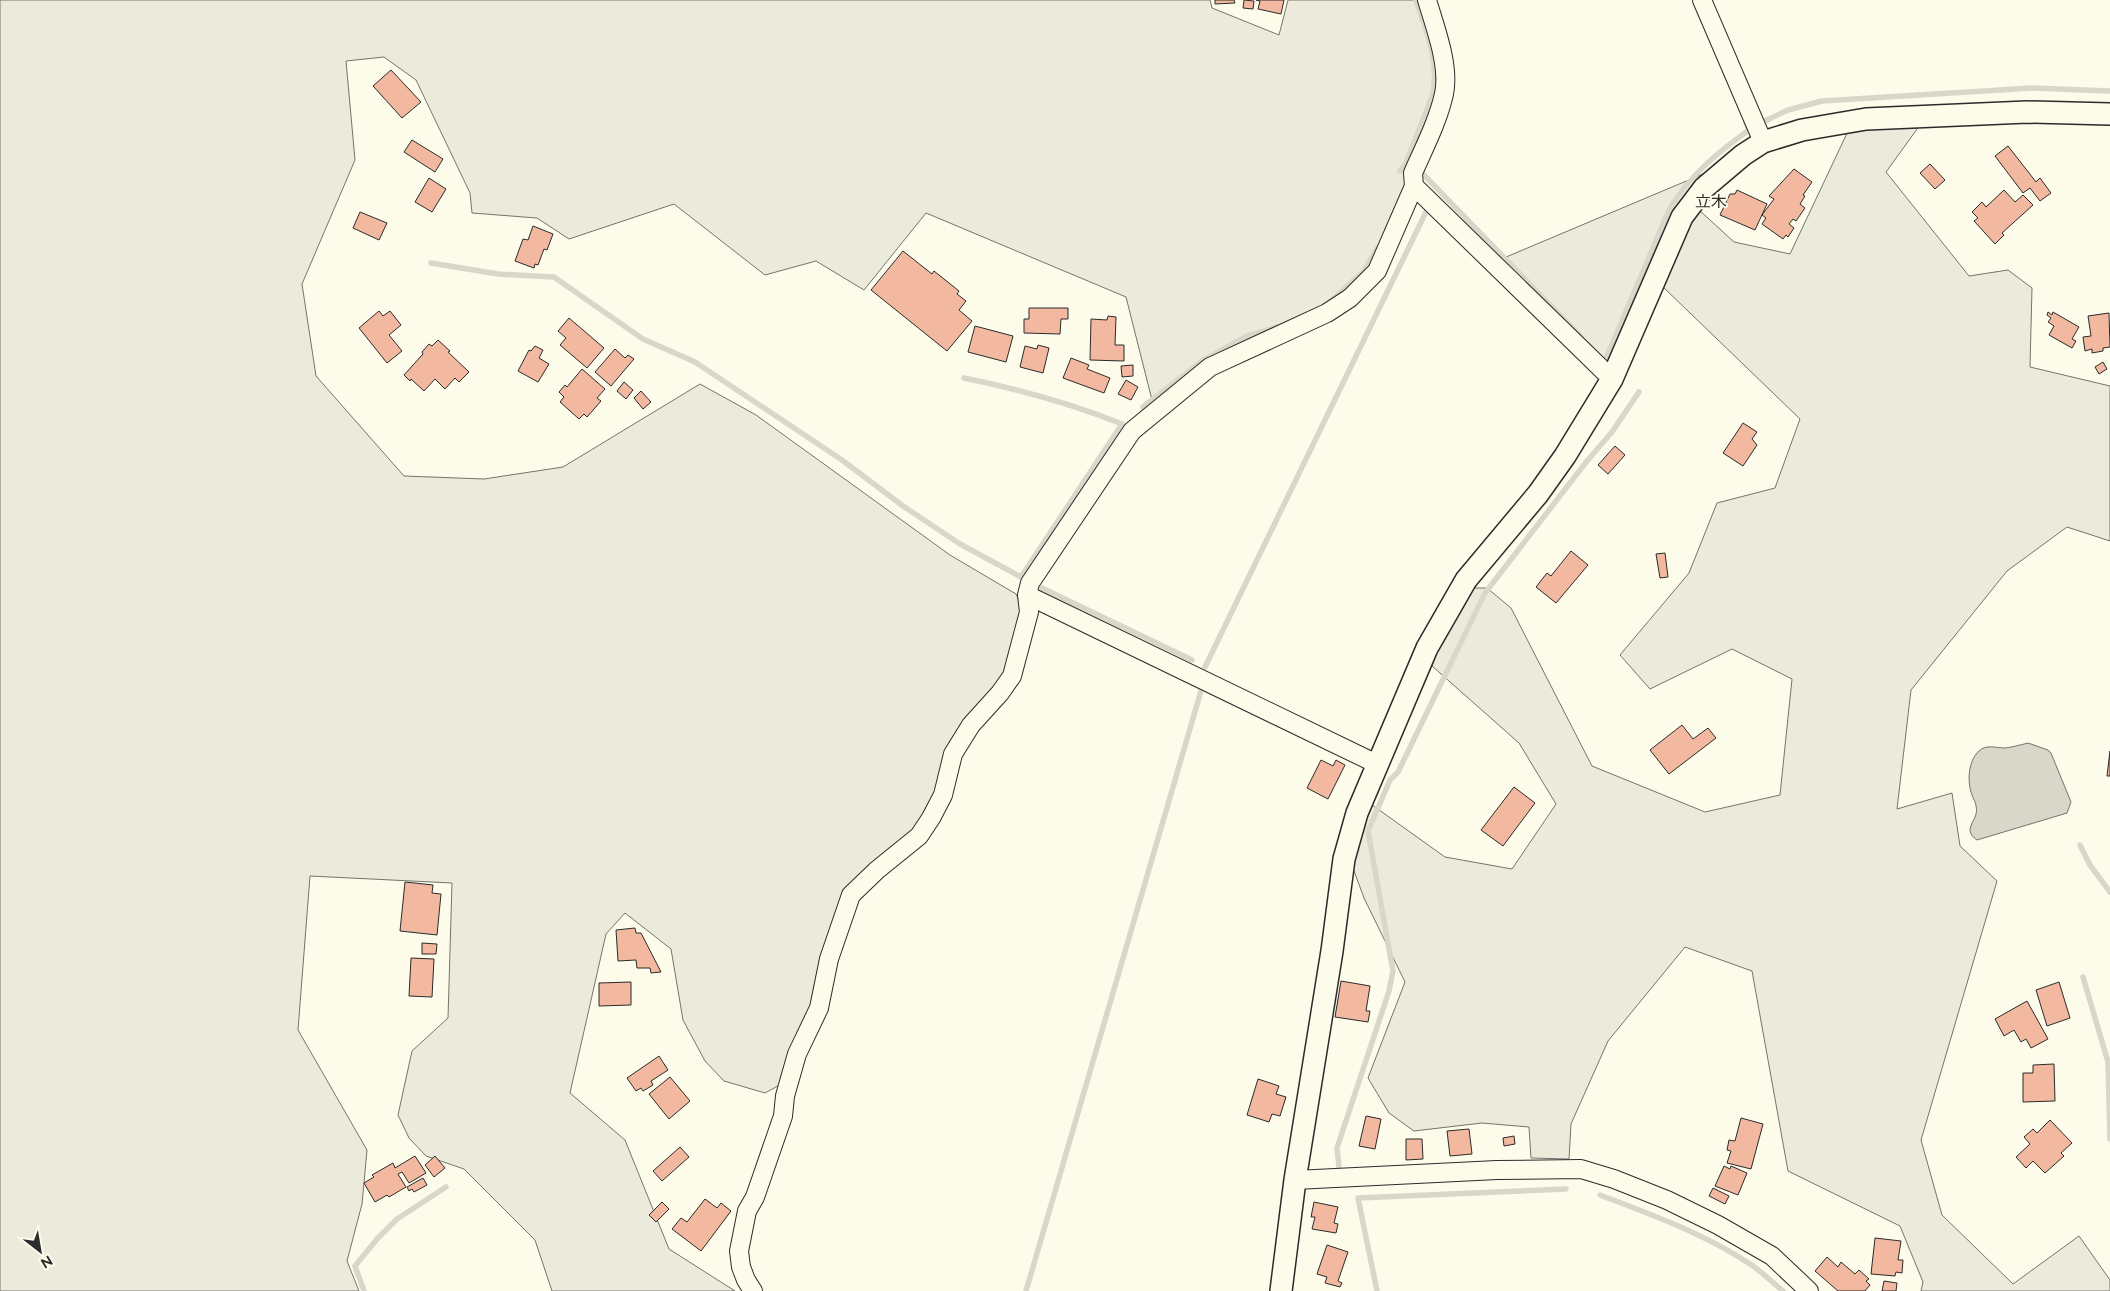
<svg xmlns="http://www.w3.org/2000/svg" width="2110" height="1291" viewBox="0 0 2110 1291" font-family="Raleway,'Noto Sans JP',sans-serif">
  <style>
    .green { fill: #ecebdb; stroke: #74746e }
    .water { fill: #d8d7c9; stroke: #74746e }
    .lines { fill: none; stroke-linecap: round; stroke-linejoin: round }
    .stream { stroke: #d8d7c9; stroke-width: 5.5 }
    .building { fill: #f2b8a0; stroke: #2b2b2b }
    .minor-casing { stroke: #2b2b2b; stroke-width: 20 }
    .tertiary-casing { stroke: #2b2b2b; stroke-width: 24 }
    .minor { stroke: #fdfbea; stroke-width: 18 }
    .tertiary { stroke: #fdfbea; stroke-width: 21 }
    .labels { text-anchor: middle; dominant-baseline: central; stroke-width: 4; stroke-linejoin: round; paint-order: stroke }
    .quarter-label { font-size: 16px; fill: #2b2b2b; stroke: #fdfbea }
  </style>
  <rect width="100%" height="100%" fill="#fdfbea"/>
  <!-- green -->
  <path class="green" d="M0 0H1210L1212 8 1279 35 1288 0H1421L1436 55 1440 90 1405 178 1404 198 1364 277 1321 310 1208 361 1152 400 1126 297 926 213 864 290 816 261 765 275 674 204 569 239 537 218 472 213 470 193 416 80 384 57 346 61 355 160 302 284 316 376 404 476 484 479 563 467 700 384 756 415 950 555 1016 594 1022 607 1005 675 917 827 847 893 785 1082 765 1093 724 1081 705 1061 683 1020 671 949 625 913 606 934 570 1093 625 1140 669 1249 735 1291H552L535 1240 464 1169 426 1156 409 1138 398 1115 412 1051 448 1018 452 883 310 876 298 1030 367 1150 362 1204 347 1261 359 1291H0Z
    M1920 125 1886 172 1969 276 2008 270 2032 288 2030 367 2110 386V541L2067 527 2007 571 1911 690 1897 809 1952 793 1960 846 1997 881 1921 1140 1942 1215 2013 1284 2079 1236 2110 1280V1291H1921L1923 1282 1900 1226 1788 1171 1752 971 1685 947 1608 1041 1571 1124 1569 1159 1531 1158 1529 1127 1482 1123 1414 1131 1389 1113 1368 1078 1405 982 1364 898 1350 860 1368 802 1445 857 1512 869 1556 804 1519 743 1432 666 1440 644 1472 588H1487L1511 608 1592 766 1705 812 1780 795 1792 679 1732 649 1650 689 1620 655 1689 573 1717 503 1775 488 1800 419 1662 286 1698 209 1734 242 1790 254 1849 129Z
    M1710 171 1611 365H1604L1499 260Z"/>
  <!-- water -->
  <path class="water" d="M2028 743 2048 750 2051 753 2071 802 2067 813 1977 840C1960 828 1980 821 1976 806 1976 802 1973 799 1972 795 1967 782 1968 761 1979 751 1986 744 1996 748 2005 748 2013 747 2020 745 2028 743Z"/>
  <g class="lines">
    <!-- stream -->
    <path class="stream" d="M1416 0C1427 33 1439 59 1433 94L1406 163 1422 173 1581 337
      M1765 121 1788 110 1822 101 2032 88 2110 91
      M1400 171 1406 163
      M431 263 498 274 554 277 643 339 695 362 842 460 903 506 960 544 1021 577 1122 424C1070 403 1018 389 964 378
      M1334 298 1363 272 1377 249
      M1601 358 1605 361 1669 210C1688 177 1718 152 1749 130L1746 123
      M1143 407 1202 361 1247 336 1277 327
      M1042 588 1192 660
      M1205 667 1427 210
      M2080 845 2090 865 2110 892
      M2083 977 2108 1062 2110 1139
      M1339 1167 1337 1148 1389 991 1393 971 1368 831 1390 780 1398 772 1485 593 1587 461 1612 432 1639 392
      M1600 1195C1652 1215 1706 1234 1753 1266 1764 1274 1773 1283 1783 1291
      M364 1291 355 1266 377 1239 397 1219 446 1187
      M1026 1291 1201 691
      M1377 1291 1358 1198 1566 1189"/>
  </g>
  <!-- building -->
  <path class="building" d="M1215 0H1234L1235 3 1215 4Z
    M1244 0 1254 1 1253 9 1243 8Z
    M1256 0H1284L1281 14 1258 9 1260 1Z
    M391 70 421 102 402 118 373 86Z
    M412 140 443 159 435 172 404 152Z
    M2008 146 2036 182 2040 178 2051 193 2040 201 2030 188 2023 193 1995 156Z
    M1930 164 1945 180 1935 189 1920 173Z
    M1794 169 1812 182 1803 195 1805 196 1800 204 1805 208 1796 221 1793 219 1789 224 1794 228 1788 237 1786 235 1783 239 1762 224 1766 218 1762 215 1774 199 1769 196Z
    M429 178 446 189 432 212 415 202Z
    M1737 190 1767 204 1755 230 1720 215 1730 194H1735Z
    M2004 190 2015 202 2023 195 2033 205 2002 233 2004 235 1995 244 1974 221 1978 218 1972 212 1982 202 1986 207Z
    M360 212 387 223 379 240 353 228Z
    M533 226 553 234 547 250 544 249 538 265 535 264 534 268 515 261 523 239 528 240Z
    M903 251 932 274 934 271 959 291 957 294 966 301 959 310 972 321 947 351 871 290Z
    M1029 308H1068V319H1061L1060 334 1024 333V319H1029Z
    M379 311 383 316 390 311 401 325 389 335 402 351 387 363 359 328Z
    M2048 312 2052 315 2053 312 2079 327 2072 339 2076 341 2072 348 2049 335 2054 326 2048 322 2051 318 2047 315Z
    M2109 313 2110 347 2103 348V351L2092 353V349L2085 351 2083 337 2091 336 2088 316Z
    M1108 316 1116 317 1115 345H1124V361L1090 360 1091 319 1107 320Z
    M569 318 604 348 587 368 560 345 566 338 558 331Z
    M975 326 1013 336 1006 362 968 352Z
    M438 340 450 351 448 352 469 372 459 382 455 378 445 389 435 379 424 391 411 379 410 381 404 375 423 354 422 352 429 344 432 346Z
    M1038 345 1049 348 1043 373 1020 367 1025 346 1037 349Z
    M535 346 543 350 539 358 549 364 538 382 518 371 529 350 531 351Z
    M615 349 625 358 628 355 634 359 611 386 595 372Z
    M1071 358 1089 365 1087 369 1110 378 1104 393 1063 378Z
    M2103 362 2107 369 2099 374 2095 367Z
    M1133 365V376L1122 377 1121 366Z
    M582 369 605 389 597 398 601 401 587 417 584 414 579 419 560 402 564 397 559 392 565 385 567 387Z
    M1126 380 1138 387 1131 400 1118 394Z
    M624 382 633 390 626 399 617 391Z
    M641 391 651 402 643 409 634 398Z
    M1743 423 1757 432 1752 439 1757 445 1743 466 1723 453Z
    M1615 446 1625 455 1608 474 1598 465Z
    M1571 551 1588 565 1556 603 1536 587 1547 573 1551 576Z
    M1665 553 1668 577 1660 578 1656 554Z
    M1682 725 1693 739 1708 728 1716 738 1669 774 1650 750Z
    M2110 751V776H2107Z
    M1321 760 1333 766 1336 760 1345 765 1328 799 1307 788Z
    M1514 787 1535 803 1503 846 1481 830Z
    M405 882 433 885 432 893 441 894 437 935 400 931Z
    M635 928 636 933H641L661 972 651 973 650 968H637L636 960 618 961 616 930Z
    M422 943 437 944 436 954H422Z
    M411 958 434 959 432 997 409 996Z
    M1341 981 1370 986 1366 1011H1370L1368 1022 1335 1017Z
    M631 982V1005L599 1006V983Z
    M2059 982 2070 1018 2047 1026 2036 990Z
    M2027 1001 2048 1039 2031 1048 2026 1039 2021 1042 2014 1030 2004 1036 1995 1019Z
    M659 1056 668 1070 651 1081 653 1085 643 1091 641 1088 636 1091 627 1078Z
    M2054 1064 2055 1101 2023 1102V1073H2033V1065Z
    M670 1077 690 1101 669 1119 649 1094Z
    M1258 1079 1279 1086 1276 1094 1286 1097 1280 1116 1272 1114 1269 1122 1247 1115Z
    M1366 1116 1381 1119 1375 1149 1359 1146Z
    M1741 1118 1763 1124 1751 1169 1727 1163 1731 1151 1727 1150 1729 1140 1735 1141Z
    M2050 1120 2072 1143 2061 1153 2064 1156 2045 1173 2033 1161 2026 1168 2016 1157 2030 1144 2024 1137 2033 1129 2037 1133Z
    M1469 1129 1472 1154 1450 1156 1447 1131Z
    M1514 1136 1515 1144 1504 1146 1503 1138Z
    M1406 1139H1422L1423 1159 1406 1160Z
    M680 1147 689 1157 662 1181 653 1171Z
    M415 1156 426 1173 409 1183 402 1172 398 1174 406 1187 389 1197 387 1195 375 1202 364 1183 374 1177 372 1175 393 1163 395 1168Z
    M435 1156 445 1168 434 1177 425 1165Z
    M1724 1166 1730 1169 1731 1166 1747 1173 1738 1195 1715 1186Z
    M423 1178 427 1185 414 1192 412 1189 409 1191 407 1187Z
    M1713 1188 1729 1196 1725 1204 1709 1196Z
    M705 1199 717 1208 721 1203 731 1211 701 1251 672 1229 681 1218 687 1222Z
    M662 1202 669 1209 656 1222 649 1215Z
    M1314 1202 1338 1207 1334 1223 1338 1224 1336 1233 1312 1229 1315 1217H1311Z
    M1875 1238 1901 1241 1898 1260H1903L1902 1273 1896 1272 1895 1276 1871 1274Z
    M1327 1245 1348 1252 1338 1281 1342 1283 1340 1287 1325 1283 1327 1277 1317 1274Z
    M1827 1257 1838 1267 1841 1262 1855 1274 1859 1270 1869 1279 1866 1281 1870 1285 1865 1291H1838L1815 1271Z
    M1884 1281 1897 1283 1896 1291H1882Z"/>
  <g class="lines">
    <!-- minor casing -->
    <g class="minor-casing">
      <path id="minor" d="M1702 0 1763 142
        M1414 186 1612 379
        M1027 595 1377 764
        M1295 1180 1497 1170 1581 1169 1614 1179 1667 1200 1718 1225 1772 1256 1809 1291
        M753 1291 746 1280 741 1267 739 1251 747 1211 755 1197 783 1116 785 1096 797 1054 819 1008 829 959 851 895 877 870 919 836 931 818 943 795 953 754 971 725 1000 693 1012 676 1029 612 1027 595 1030 583 1132 431 1210 367 1327 313 1350 298 1377 271 1414 186 1413 173C1424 148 1438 121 1444 94 1450 66 1435 27 1427 0"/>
    </g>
    <!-- tertiary casing -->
    <g class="tertiary-casing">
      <path id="tertiary" d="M1281 1291 1295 1180 1332 951 1344 859 1357 813 1427 648 1466 580 1538 494 1565 456 1612 379 1682 217 1704 188 1743 155 1763 142 1802 130 1866 119 2027 112 2110 114"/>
    </g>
    <!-- minor -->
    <use href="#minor" class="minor"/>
    <!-- tertiary -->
    <use href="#tertiary" class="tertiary"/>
  </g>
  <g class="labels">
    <!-- quarter labels -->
    <g class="quarter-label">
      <text x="1711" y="201">立木</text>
    </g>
  </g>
  <!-- north arrow -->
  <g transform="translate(40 1251) rotate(149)" stroke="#fdfbea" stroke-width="4" paint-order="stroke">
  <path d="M0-4L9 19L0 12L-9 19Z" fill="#2b2b2b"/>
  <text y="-8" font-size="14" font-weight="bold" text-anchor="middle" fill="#2b2b2b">N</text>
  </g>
</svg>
